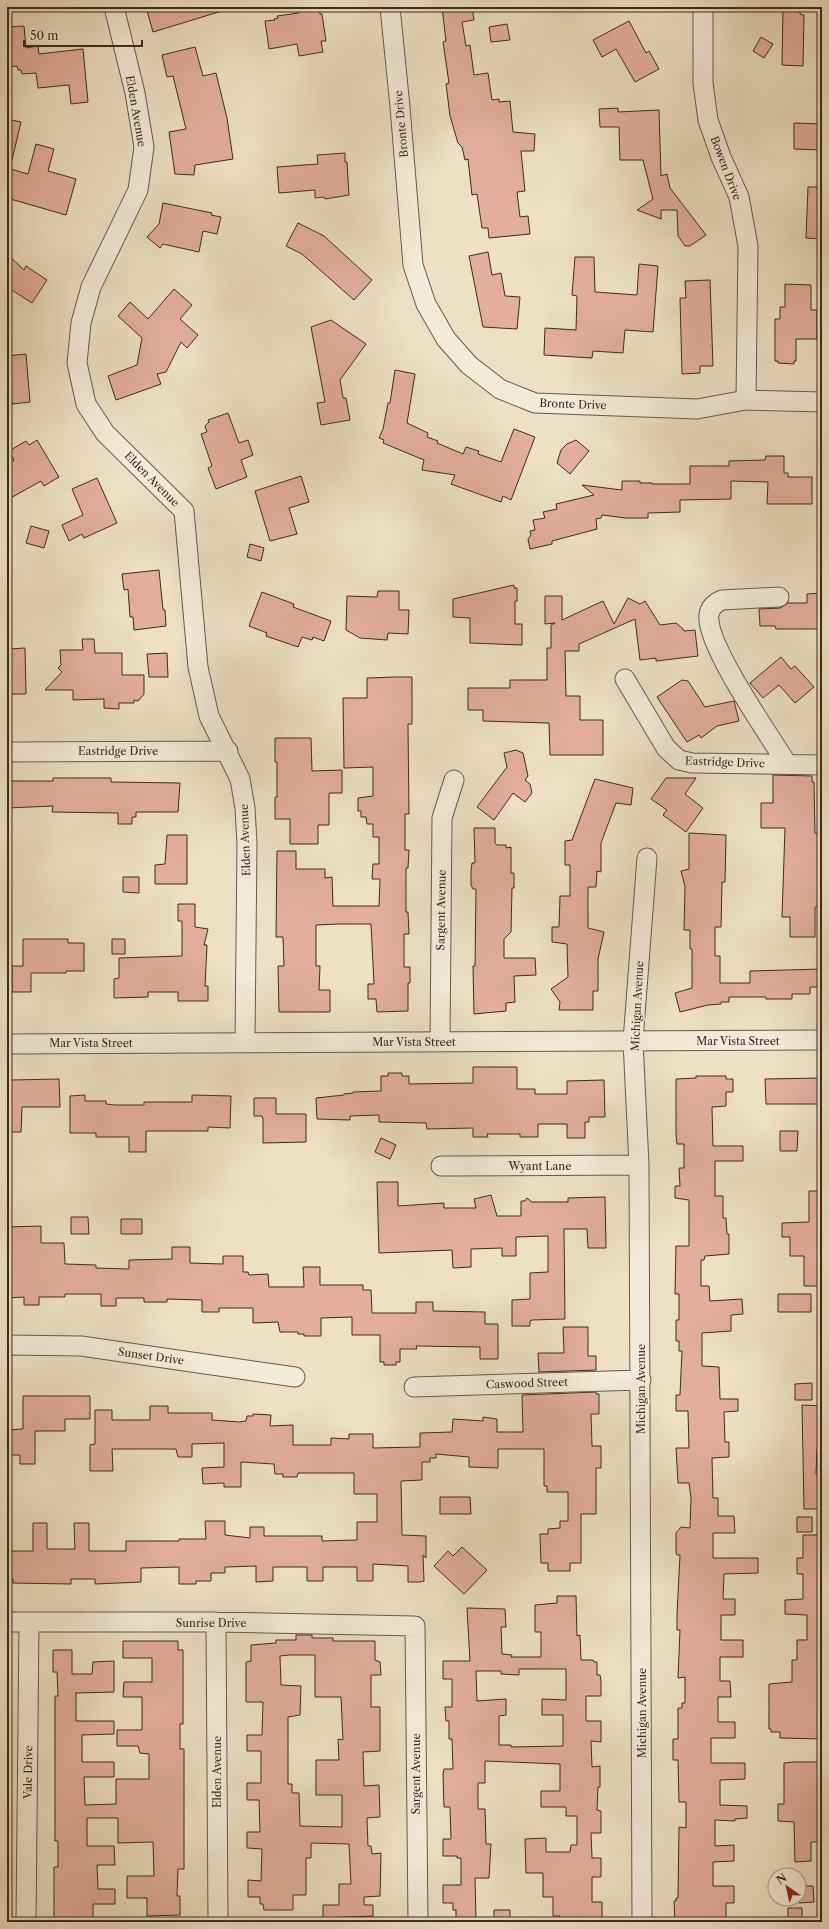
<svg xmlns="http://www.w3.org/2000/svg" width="829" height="1929" viewBox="0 0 829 1929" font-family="'Libre Caslon Text',serif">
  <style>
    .building { fill: #e3ae9f; stroke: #3c2b20; fill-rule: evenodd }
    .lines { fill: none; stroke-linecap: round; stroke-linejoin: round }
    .minor-casing { stroke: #685849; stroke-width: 21 }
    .minor { stroke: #f3ebd9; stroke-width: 19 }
    .labels { text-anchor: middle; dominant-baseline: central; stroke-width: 3.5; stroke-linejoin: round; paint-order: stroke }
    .street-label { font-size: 11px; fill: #3c2b20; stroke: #f3ebd9 }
  </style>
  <rect width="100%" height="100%" fill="#ede0c4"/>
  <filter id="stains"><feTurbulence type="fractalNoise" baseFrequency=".005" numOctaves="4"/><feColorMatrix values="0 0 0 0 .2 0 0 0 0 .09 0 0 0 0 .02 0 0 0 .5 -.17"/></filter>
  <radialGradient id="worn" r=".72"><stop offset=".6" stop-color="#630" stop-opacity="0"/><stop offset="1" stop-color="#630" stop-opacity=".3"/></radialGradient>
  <!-- building -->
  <path class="building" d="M146 7H221L222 11 153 32Z
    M298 7H319L320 14H322L326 41H321L323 52 299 56 297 44 269 49 265 21 275 20 274 19 278 18 277 16 299 13Z
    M442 7H472L474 20 462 22 466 46 470 45 474 75 488 73 492 100 499 99V102L510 101 513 132 535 134 534 151H521L525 191 517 192 520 217 528 216 530 234 489 238 488 228H482L477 194 472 195 468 159 465 160 462 147 458 143 450 116 446 84 449 83 443 42 446 41Z
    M783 7H800V14L804 15 803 66 782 65Z
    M629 21 646 53 649 51 659 69 635 82 616 49 602 57 593 40Z
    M507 24 510 40 491 42 489 27Z
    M24 26 26 48 38 46 39 54 83 49 88 102 71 104 69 85 38 88 36 73 22 74 21 70H18L17 66 8 67 7 27Z
    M761 37 773 44 764 58 753 51Z
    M195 47 203 76 216 73 227 118 233 159 195 165 194 175 175 174 169 132 186 129 173 76 167 77 162 55Z
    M618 108V112L659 110 661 176 667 174 670 188 706 235 690 246H685L678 236 677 210H661V219L637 210 653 199 643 160H620L619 127H600L599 109Z
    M7 119 21 122 12 160 7 159Z
    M794 123 822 124V150L794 149Z
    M36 144 54 149 48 171 76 179 66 215 7 198V168L28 174Z
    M345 153V162H347L349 195 325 199 324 197 315 198V190L279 193 277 167 318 164 317 155Z
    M808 187H822V239L806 238Z
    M163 203 212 213 211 215 221 217 217 234 203 231 199 252 163 244 160 248 147 237 159 224Z
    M298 223 324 236 372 280 354 300 302 254 286 246Z
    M488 252 492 275 501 273 505 296 520 297 517 329 483 327 469 256Z
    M7 254 24 270 26 266 47 280 32 303 7 287Z
    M575 257H594L595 292 637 295 639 264 658 266 653 332 625 330 623 353 593 351 592 358 544 355 545 328 576 330 577 296 572 295Z
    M710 280 713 366H700V373L682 374 680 298H686L685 281Z
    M785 284 811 285V310H817V339H796V361H794V364L778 363V361H775V319H780V307H785Z
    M174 289 192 305 180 319 198 335 187 348 181 342 166 372 157 374 161 384 116 400 108 376 137 365 142 338 118 316 130 302 148 319Z
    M331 320 366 344 340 380 343 398H346L350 420 321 425 317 403 325 402 311 327Z
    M26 354 30 402 12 404 11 393H7V356Z
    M395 370 415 374 407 423 428 433 427 437 438 441 437 443 463 454 466 447 479 451 478 454 501 462 514 429 535 437 511 500 503 496 501 502 451 484 455 475 422 470 424 460 383 443 384 440 379 438 383 429 388 403H390Z
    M228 413 239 443 248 440 253 455 241 460 247 477 216 489 208 468 212 466 201 434 207 432 205 426 209 422 208 420Z
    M37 440 59 477 44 486 41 481 7 500V464L14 460 9 451 26 441 29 445Z
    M576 440 589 451 570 474 557 463 561 450 567 444Z
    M766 456H784V473H788V477H812V504H767L768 482 731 481V499L680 500V512L648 513V518H626L602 515 601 518 596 519 597 529 552 541V544L530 549 528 539 531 535 530 531 535 530 533 520 545 518 543 512 557 509 556 504 594 495 582 485 622 490V481H640V483H652V484H690V466H729V461L765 460Z
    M301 476 309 502 289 508 297 534 270 541 255 491Z
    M97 478 117 523 84 538 82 534 69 541 62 525 83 515 72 489Z
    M31 526 49 531 44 548 26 543Z
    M250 544 264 548 261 561 247 557Z
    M159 570 163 610H165L166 626 134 630 133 617H130L128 589 124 590 122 574Z
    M514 585V588H517V601H515V624H522V645L470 643V618L453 617V599Z
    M378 591H399V610H409L408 634 388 633 387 640 360 638 346 630 347 596 377 597Z
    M262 592 294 604 293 607 331 621 324 641 313 637 312 640 302 637 298 647 266 636 267 633 249 626Z
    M822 593V629H776L775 626H760L759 609 780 608 788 603H807V594Z
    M545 596H562V620L603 601 614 624 628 598 640 604 645 601 660 625 676 623 683 629 684 631 695 630 698 656 656 661V658L640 660 635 619 579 644V651H565L566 696H580V720H603V755H550L549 723 483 721V710H468V688H510V680H547V648H551V625L555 623 545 624Z
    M82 639H94L95 653H122V675H144V694L138 701 134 700V703H119V709L104 708V699L73 700V690H45L62 672 58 668 61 665 60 650H83Z
    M25 648 26 694H7V659H9V649Z
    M167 653 168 677H149L147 654Z
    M781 657 791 669 795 666 814 687 795 703 779 685 763 698 750 683Z
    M395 677H412V724H408L409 814H405V850H409L408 868H406V912H408L409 934H404V967H410V983H408V1011L377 1012 376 999H368V984H374L371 924H338L316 925V966H320L319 990H330V1012H279L278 966H284L283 937H276L277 851H296V869H325V878L332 877 333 906H379L380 879H372L373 864H379V837H373V824H367L366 817H361V811H358V798L373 796V767L344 768 343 698H367V678Z
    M682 680 688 681 705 707 734 701 739 721 717 726 701 738 699 735 687 742 657 697Z
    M275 738H311L312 771 342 770V793H329V825H318V844H290V819H275V797H277V762H275Z
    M516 750 523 753 528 776 525 780 530 784 532 793 525 802 513 793 494 820 477 807 507 767 504 753Z
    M773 775 812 776V782H814L815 833H819V867H822V907H815V937H790V917H782L785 828H761V803H773Z
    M53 778H111V782L180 783 178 812H136V817H132V824H118V813L52 812 53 806 7 808V781H53Z
    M666 778H696L685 794 703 808 686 832 663 815 667 810 651 799Z
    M595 779 633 788 631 805 616 803 601 843V872L597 871 596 887H588V928L604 932 598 959V991H593V1010H559L560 1002 551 989 568 977 567 944 552 942V927H559L560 896H570V865H565V841L572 840Z
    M474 828H495V843L497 845H506V848L511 847V873H514V888H512L511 932 504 939V958H535L536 975 514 976 515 1002 506 1003V1011L474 1014 473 966H475L476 889H473L471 885V871L472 863H475Z
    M689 833 726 835 725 882H722L721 927H715V956H720V983H750V971L822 969V987H810V994H792V999H766V997H729V1002H721V1004L708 1005 680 1012 675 993 692 988V949H690V930H684L685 887 681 871 689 869Z
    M167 835H187V884H155V865L165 864Z
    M123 877H139V893L123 892Z
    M178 904H195V927L208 929 204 945H207L205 986H208V1001H178V992H148V997L114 998V979L119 978V958L182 956V921H178Z
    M23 939H68V943H84V971H66V973H31V992H12V966H23Z
    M112 939H125V954H112Z
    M473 1067H517V1089H535V1094H567V1081L604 1080 605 1117H589V1122H585V1138H567V1124H538V1137H520V1134H487L488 1137H473V1128L427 1129 426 1123 379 1122V1115L350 1116V1120L317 1119 316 1098 344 1095V1094L353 1093V1092L381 1091V1076H388V1073H402V1076H409V1084L473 1083Z
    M696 1076H726V1079H733V1092H726V1106L712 1107V1108L713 1146H743V1161H715V1196H723V1218H726L727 1234H729V1254L705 1256 704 1260H701V1286H709L710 1301 742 1299 743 1314 731 1315V1331L702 1333V1366L719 1367 720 1399H738V1411L724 1412 725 1442H729V1457L712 1458 713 1498H718V1516H734L735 1533H713V1558H758V1573L724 1574 723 1599H735V1615H721V1640H743V1657H720V1681H730L731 1697H718V1722H735V1738H711V1763H745V1779L720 1780V1805L747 1806V1818L735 1819V1821L715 1820V1846L734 1845V1861L713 1862V1886H734V1903H726V1922H675L674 1901H676V1898H678L679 1827 686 1828V1802H679L678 1760H673V1739H678V1708H682V1703H685V1677L678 1678 680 1630H677V1615L680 1555H677L676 1552V1533L681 1527 690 1528 691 1498 689 1483H678L677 1465 676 1448H689L688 1411H676V1395H680L682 1351H679V1341H676V1320H679V1294H675L676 1246H689V1200L675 1198V1186H680L679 1168H684V1144H677L676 1135V1079L696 1078Z
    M822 1078V1104H766L765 1079Z
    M59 1079 60 1107H22L21 1132H7L11 1080Z
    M85 1095V1101H106V1104L115 1105H144V1102H192V1095L231 1096 230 1128 208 1127V1131H146V1152H129V1137H96V1133H70V1096Z
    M254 1098H276V1114H306V1142L263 1143V1119L262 1116H254Z
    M780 1131H798L797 1151H780Z
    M381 1138 396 1145 390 1159 375 1152Z
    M377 1182H398V1206L444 1203V1208H476L474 1199 491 1195 497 1216H521V1201H525L527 1198 532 1202H568V1198L605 1197 606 1248H588L587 1229H564L565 1319 532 1320 530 1321V1326H512V1300L530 1299V1273L548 1272V1236L516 1237V1256H502V1248L471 1249V1267L453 1268 452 1250 379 1253Z
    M809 1191H822V1286H804V1256H790V1237H782V1223L809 1222Z
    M71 1217H88L89 1234H71Z
    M121 1219H142V1234H121Z
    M41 1226V1243H64L65 1264 96 1265V1268L129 1269V1260L172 1259V1247H190V1263L223 1264V1256H243V1272H248L249 1275 268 1274 269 1287H304L303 1267H320V1285H363V1290H371L372 1313H416V1302H433V1311L485 1312V1324H498V1359H480V1347L416 1346 417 1349H400V1362H396V1365H384V1362H380V1335H352V1317L321 1318V1336H304V1334H298V1332H280L278 1322 253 1323V1308H219V1312H202V1300L167 1299V1302H144V1298H116V1306H101V1294H65V1297H39V1305H24V1297L7 1298V1227Z
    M778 1294H811V1312H778Z
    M563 1327H588V1356H596V1370L539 1372 538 1353H564Z
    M812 1383V1400H795V1384Z
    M596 1392V1394H599V1414H591L592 1446H601V1468H596V1514H581V1563H570V1571H548V1563H541L540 1534H548V1529L560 1528V1521H568V1492H547V1486H544V1449H498V1468L469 1467V1457L436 1454V1458H430V1462H422V1480L401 1481 402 1535 426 1536V1558L423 1555 424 1581 420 1582H408V1566L373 1564V1581H357V1567H323V1581H307V1567H273V1581L256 1582V1566L225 1567V1573H211V1581H196V1584H179V1567L141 1568V1582L95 1584V1579H71V1584L13 1583V1579H7V1551H33V1523H47V1549H75L74 1523H89V1551H126V1541H179V1539H206L205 1521H225V1535L250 1538V1527H264V1536H322V1541L357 1540V1522H377V1494H354V1473H298L297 1477H283V1474H275L274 1464 241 1462V1487H224V1483L203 1484 202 1468 224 1467V1443L192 1444V1457H178L176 1449H112L113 1471H90V1445L95 1444V1410H112V1420H150V1406H168V1413H212V1420L239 1422 246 1421 247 1416H253V1414L271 1415 270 1426 293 1425V1445H331V1438L349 1439V1434H373V1448L420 1447V1433L452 1432 453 1419 483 1421V1417L497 1419V1432H523L522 1395Z
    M23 1396H90V1419H65V1431H35V1464H20V1455H7V1430L23 1429Z
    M802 1405 822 1406V1449H817L816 1474H822V1508L818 1509H804Z
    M440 1497H470L471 1514H440Z
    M797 1517H812V1532H797Z
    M803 1535H822V1739L780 1738V1732H771V1729H769V1684L792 1682V1660H797V1640H807V1615L785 1614V1600L803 1599V1574H797V1558H803Z
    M462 1547 487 1570 464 1594 434 1566 448 1551 453 1556Z
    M557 1596H576L577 1636 580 1635 581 1660H593L594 1662H597V1675H600L601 1680V1696H586V1721H601V1742L591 1741 592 1767 600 1766V1787H598L597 1810 601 1811V1833H591L592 1858H601V1877H592V1902H602V1922H560V1916H553V1897H543V1873H526L525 1839 546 1838V1852H570L571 1845H577V1816H566V1807H541V1791H560V1764L485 1761V1783H478V1809H485L486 1844H491L489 1878H475L476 1921H456V1910H453V1903H443V1885H461V1858H457V1856H443V1839H451L450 1807H444L443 1774 444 1769H453L452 1739H449V1721H446L445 1707H452V1679H443V1661H470L467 1608 505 1609 506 1627H501L502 1654 512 1655 511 1657H541V1632H535V1605L557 1603ZM519 1669H566V1700L542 1699V1715H563V1746L511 1747V1745H499V1716L506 1715V1699L477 1701 476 1671H501V1674L519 1675Z
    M296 1635H312V1638H333V1641H375V1660L380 1662 381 1675H371V1707H380V1751L363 1752 364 1786 379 1785 380 1817 367 1818 368 1846H371L372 1854 381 1853 380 1896 364 1897V1905H373V1916L323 1918V1905H339V1884H351L349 1844 311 1843V1858H306V1895H293V1910H264L263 1904H260V1897H248V1880L261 1881 262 1849 247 1848V1832H260L259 1800H247V1783H261V1751H247V1735H262L263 1702H246V1662L251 1661V1645L276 1643V1640H296ZM289 1655H315V1697H341L343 1740 338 1739 339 1760H316V1795H342V1827L300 1826 299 1793H292V1784H288V1717L300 1715 301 1686 281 1685 280 1656Z
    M123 1641H178V1650H183V1724H180V1749H184V1869H178L177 1896H180V1915L147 1916V1898H127V1876H154L153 1842 118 1843V1818H87V1846H114L115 1865H97L98 1889H115V1904H93V1922H54V1867H58V1841H55V1696H58L57 1672H53V1650H72V1674H92L93 1662 114 1661V1692L76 1693V1721H114V1734L82 1735V1762H114V1777H84L85 1805 116 1804V1779H149V1754L140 1753 138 1746H117V1730H142V1697H123L124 1682H152V1658H123Z
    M794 1762H822V1842H811V1861L795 1862 794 1822 778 1821V1804H784V1763Z
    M799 1886H813L814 1902 799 1903Z
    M788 1908H802V1922H788Z
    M494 1910H510V1922H494Z"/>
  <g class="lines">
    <!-- minor casing -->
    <g class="minor-casing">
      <path id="minor" d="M114 7 135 93 144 147 138 190 91 287 81 323 77 363 86 404 105 433 184 511 198 667 209 716 240 779 245 808 247 844 245 1042
        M390 7 400 107 413 265 426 304 446 339 469 365 500 389 535 403 697 409 746 400 822 402
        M703 7V83L708 120 721 157 739 197 748 246 746 400
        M779 597 722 600C715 603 710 607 709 615 705 644 770 736 787 764
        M625 679 666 748 679 760 692 763 822 765
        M7 752 228 751
        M440 1041 442 818 454 780
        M7 1044 822 1040
        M441 1166 639 1165
        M7 1345 81 1346 295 1377
        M414 1387 641 1380
        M7 1622H216L415 1626 418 1922
        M216 1622 218 1922
        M26 1922 29 1622
        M642 1922 639 1165 633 1041 647 858"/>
    </g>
    <!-- minor -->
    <use href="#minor" class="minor"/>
  </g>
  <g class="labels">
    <!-- street labels -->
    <g class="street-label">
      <text transform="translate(136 111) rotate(80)">Elden Avenue</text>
      <text transform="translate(401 124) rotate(-95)">Bronte Drive</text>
      <text transform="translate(726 168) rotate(69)">Bowen Drive</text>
      <text transform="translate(573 404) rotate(2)">Bronte Drive</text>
      <text transform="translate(152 479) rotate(45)">Elden Avenue</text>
      <text x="118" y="751">Eastridge Drive</text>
      <text transform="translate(725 762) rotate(2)">Eastridge Drive</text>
      <text transform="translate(245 840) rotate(-92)">Elden Avenue</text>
      <text transform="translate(441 910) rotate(-89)">Sargent Avenue</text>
      <text transform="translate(637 1006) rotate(-87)">Michigan Avenue</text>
      <text x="738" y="1041">Mar Vista Street</text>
      <text x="414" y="1042">Mar Vista Street</text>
      <text x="91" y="1043">Mar Vista Street</text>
      <text x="540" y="1166">Wyant Lane</text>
      <text transform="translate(151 1356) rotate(8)">Sunset Drive</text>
      <text transform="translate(527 1383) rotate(-2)">Caswood Street</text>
      <text transform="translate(641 1389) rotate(-90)">Michigan Avenue</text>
      <text x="211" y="1623">Sunrise Drive</text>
      <text transform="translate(642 1713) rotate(-90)">Michigan Avenue</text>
      <text transform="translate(28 1772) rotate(-89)">Vale Drive</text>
      <text transform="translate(217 1772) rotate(-90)">Elden Avenue</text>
      <text transform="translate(416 1774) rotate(-90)">Sargent Avenue</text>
    </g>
  </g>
  <!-- margin -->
  <rect width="829" height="1929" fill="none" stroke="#ede0c4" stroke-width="24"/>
  <rect x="8" y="8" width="813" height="1913" fill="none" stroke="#3c2b20" stroke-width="2"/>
  <rect x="12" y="12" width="805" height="1905" fill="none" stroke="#3c2b20"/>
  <!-- north arrow -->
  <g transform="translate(787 1887) rotate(326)"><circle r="19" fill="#f3ebd9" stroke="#aa9e8f"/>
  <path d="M0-3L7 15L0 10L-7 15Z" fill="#8f2418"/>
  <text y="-6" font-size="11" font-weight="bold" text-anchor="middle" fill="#3c2b20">N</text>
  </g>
  <!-- scale -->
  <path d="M24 40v6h118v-6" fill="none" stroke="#3c2b20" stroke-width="2"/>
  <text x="30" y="40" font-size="12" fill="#3c2b20" stroke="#f3ebd9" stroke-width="3" paint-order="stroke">50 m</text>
  <rect width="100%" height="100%" filter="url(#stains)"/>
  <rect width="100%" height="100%" fill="url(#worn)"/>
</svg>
